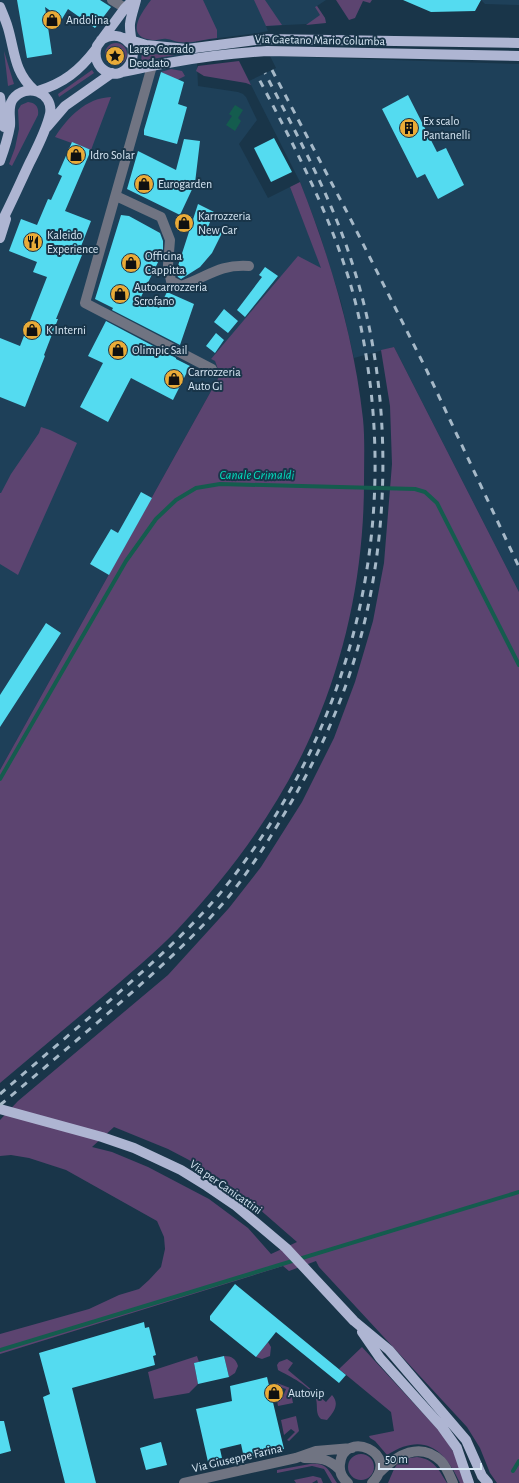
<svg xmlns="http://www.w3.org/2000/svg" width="519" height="1483" viewBox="0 0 519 1483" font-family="'Alegreya Sans',sans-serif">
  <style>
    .built { fill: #1e4059 }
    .green { fill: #5c4470; fill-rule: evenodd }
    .water { fill: #145c4e }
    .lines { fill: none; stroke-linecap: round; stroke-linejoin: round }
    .stream { stroke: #145c4e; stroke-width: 4 }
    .building { fill: #54dbf0 }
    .minor { stroke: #707482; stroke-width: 10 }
    .major { stroke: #aeb5d2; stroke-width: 10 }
    .rail { stroke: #a6b9c8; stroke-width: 3; stroke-dasharray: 7 7; stroke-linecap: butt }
    .labels { text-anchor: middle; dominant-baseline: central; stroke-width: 4; stroke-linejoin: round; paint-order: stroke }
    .poi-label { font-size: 12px; fill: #d8e8f5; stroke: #193549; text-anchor: start }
    .street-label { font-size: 12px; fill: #d8e8f5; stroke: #193549 }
    .water-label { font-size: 13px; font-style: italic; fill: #02debe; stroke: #193549 }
  </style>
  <rect width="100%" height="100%" fill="#193549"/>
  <!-- built -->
  <path class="built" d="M0 0H326L317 6 325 18 326 23 266 26 268 31 258 33 196 41 198 86 238 92 243 94 246 97 257 120 239 144 268 198 290 187 322 269 211 359 215 361 220 375 0 770Z
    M481 0H519V5L485 4Z
    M270 56 519 64V592L394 347 354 358 341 302 319 232 300 182 249 81 276 68Z"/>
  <!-- green -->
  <path class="green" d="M151 0H203L217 30V38C205 39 191 44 179 42 175 42 171 39 167 39 162 38 157 41 152 40 124 37 141 13 151 0Z
    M254 0H265L282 25 266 26Z
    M336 0H372L370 3 363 1 355 18 349 20Z
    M317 6 325 18 326 23 306 25 320 15 315 7Z
    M105 54a11 11 0 1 1 22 0a11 11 0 1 1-22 0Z
    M4 51 14 84 8 86Z
    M142 52 150 54 175 55 141 61Z
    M239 61 251 85 246 83 204 76 196 71 198 66Z
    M171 69 182 71 185 76 177 80 161 72Z
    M92 70 94 73 59 97 58 94Z
    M111 97 91 150 55 137C68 117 86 98 111 97Z
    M28 102C36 103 39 107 38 115L12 166 9 164 15 148 19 129 18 110 21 105Z
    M300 182C330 258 354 337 363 419 365 439 364 461 364 482 364 565 348 649 315 726 283 802 234 869 178 929 154 954 127 976 100 999 67 1027 33 1055 0 1083V770L220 375 215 361 211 359 298 256 321 268 290 187Z
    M394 347 519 592V1483H497L490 1473 480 1448 467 1427 319 1267 316 1261 289 1271 283 1266 0 1354V1334L89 1309 119 1295 139 1289 149 1280 161 1267 165 1249 164 1237 157 1221 66 1170 29 1158 11 1155 0 1156V1120L18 1101 168 975 229 908 261 867 302 802 334 738 355 682 373 621 384 563 392 464 390 406 381 350ZM114 1127 168 1149 189 1160 243 1195 297 1242 271 1254 248 1228 209 1199 148 1167 112 1152 92 1147Z
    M41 427 50 430 77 443 18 575 0 564V493H1L11 474 39 433Z
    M268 1342 271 1347 270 1356 262 1359 256 1357Z
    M362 1347 442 1434 454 1453 465 1483H460C444 1448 423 1432 387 1455L375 1441 370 1438 369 1436 394 1431 391 1412 339 1369Z
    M197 1356 199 1362 194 1363 198 1384 189 1393 154 1399 148 1372Z
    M224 1356C232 1356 236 1359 238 1366L235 1373 229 1377Z
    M287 1359 293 1363 288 1370 326 1402 332 1395C340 1404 334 1412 327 1420L321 1419C315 1414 318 1406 316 1399 311 1386 289 1376 278 1370L277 1365 279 1362Z
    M277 1383 290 1388 293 1403 278 1406 275 1391 284 1394 286 1389 276 1386Z
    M296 1416 299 1431 289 1441 287 1440 295 1432 291 1429 284 1435 281 1420Z
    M348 1467a13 13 0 1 1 26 0a13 13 0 1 1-26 0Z
    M417 1457C434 1459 439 1470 447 1483H388C396 1466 395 1459 417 1457Z
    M310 1464C327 1462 329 1471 337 1483H332L324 1469 312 1466 277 1473V1470Z
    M313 1476 321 1478 323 1483H318L317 1480 312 1483H296L294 1480Z"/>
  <!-- water -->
  <path class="water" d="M235 105 243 110 238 118 241 121 235 131 226 125 232 116 229 114Z"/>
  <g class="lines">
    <!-- stream -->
    <path class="stream" d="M0 779 126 561 156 519 176 500 196 488 220 484 415 489 425 492 437 503 519 665
      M0 1350 519 1192
      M513 1471 519 1461"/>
  </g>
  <!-- building -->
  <path class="building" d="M17 0H100L111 7 95 28 68 9 62 19 45 7 52 54 27 58Z
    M403 0H481L475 11 431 12Z
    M161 72 184 82 178 104 187 107 177 144 144 135V130Z
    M408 95 437 152 446 148 464 185 438 199 425 174 417 178 382 109Z
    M274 138 292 172 271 182 254 148Z
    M184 139 200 141 195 183 180 215 127 189 138 151 176 170Z
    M72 142 91 150 65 211 91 221 78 254 82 255 56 319H58L44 355 45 356 25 407 0 397V338L20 346 47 277 33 272 37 262 9 251 21 219 37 225 48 199 51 200 62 176 58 174Z
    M198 204 214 212 208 227 222 233 212 253 200 267 181 279 178 277 176 272Z
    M121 215 129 216 160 233 163 241V252L140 299 159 308 167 292 194 304 180 345 112 310 113 308 95 299Z
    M265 267 278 276 245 317 237 310 262 277 259 275Z
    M224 309 238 321 228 333 214 322Z
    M106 321 176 358V359L190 366 173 400 131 378 108 422 80 407 103 363 88 356Z
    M216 333 224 340 215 353 206 346Z
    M141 492 152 498 109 575 90 564 111 529 118 533Z
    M46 623 61 633 0 727V695Z
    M235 1284 346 1375 339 1383 276 1332 256 1357 210 1320V1316Z
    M144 1322 145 1328 149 1327 156 1355 153 1356 155 1365 72 1388 96 1483H65L43 1397 50 1394 39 1353Z
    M224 1356 229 1377 198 1384 194 1363Z
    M267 1377 284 1449 244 1458 241 1444 220 1449 222 1458 208 1462 196 1409 232 1401 230 1386Z
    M0 1421H4L11 1451 0 1454Z
    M161 1442 167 1465 146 1470 140 1448Z"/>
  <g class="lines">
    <!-- minor -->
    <path class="minor" d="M112 0 125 8
      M152 66 85 303 212 369
      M116 196 161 217 170 240 168 265 171 281 181 286C208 277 218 264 249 266
      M304 1458C320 1458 328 1458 340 1470
      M380 1472C397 1455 420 1441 441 1461 446 1466 450 1476 453 1483
      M184 1483 296 1458 316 1451 352 1448
      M348 1483C342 1478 339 1472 340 1464 343 1429 402 1452 372 1483"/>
    <!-- major -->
    <path class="major" d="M133 0 125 8 97 46C89 69 118 85 130 64 137 52 129 37 130 24 131 16 134 8 136 0
      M0 7C3 14 6 21 8 28 15 52 14 72 34 90
      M124 38 146 45 187 49 264 39 519 43
      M101 40C111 34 121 34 129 43
      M122 72C137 70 152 65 168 63 200 57 233 53 267 51L519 56
      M38 91C64 83 79 71 96 49
      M0 97 4 127
      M47 127 65 106 112 73
      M0 161C4 150 8 138 10 126 11 117 7 107 13 99 26 82 54 92 50 114 46 131 38 146 30 162 20 183 11 204 0 225
      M0 238 6 219
      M0 1109 102 1137 134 1148 181 1170 207 1186 235 1205 286 1248 354 1321 389 1350 466 1440 482 1476 488 1483
      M362 1332 380 1358 442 1427 457 1448 469 1483"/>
    <!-- rail -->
    <path class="rail" d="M272 70 349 216 427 371 519 567
      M0 1094C36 1063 72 1032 108 1002 148 967 188 932 222 891 337 749 391 573 371 391 366 350 359 309 346 270 324 202 291 140 258 77
      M0 1105C35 1076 70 1046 105 1016 147 979 189 943 226 900 247 874 266 845 283 816 311 770 334 722 351 670 392 545 394 395 354 269 333 200 298 137 265 73"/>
  </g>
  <!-- icons -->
  <defs>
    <g id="shop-disc" transform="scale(1)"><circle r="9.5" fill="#e9ab38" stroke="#193549"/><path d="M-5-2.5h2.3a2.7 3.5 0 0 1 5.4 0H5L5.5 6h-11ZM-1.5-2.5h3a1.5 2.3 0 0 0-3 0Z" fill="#111"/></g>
    <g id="sight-disc" transform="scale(1)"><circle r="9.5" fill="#e9ab38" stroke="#193549"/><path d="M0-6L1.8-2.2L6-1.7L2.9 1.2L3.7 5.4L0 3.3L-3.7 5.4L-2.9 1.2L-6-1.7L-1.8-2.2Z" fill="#111"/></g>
    <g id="building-disc" transform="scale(1)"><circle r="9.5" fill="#e9ab38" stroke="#193549"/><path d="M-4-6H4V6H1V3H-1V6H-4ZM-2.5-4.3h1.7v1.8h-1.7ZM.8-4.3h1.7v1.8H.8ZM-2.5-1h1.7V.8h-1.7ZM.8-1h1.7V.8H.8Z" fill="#111"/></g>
    <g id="restaurant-disc" transform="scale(1)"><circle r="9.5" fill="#e9ab38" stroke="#193549"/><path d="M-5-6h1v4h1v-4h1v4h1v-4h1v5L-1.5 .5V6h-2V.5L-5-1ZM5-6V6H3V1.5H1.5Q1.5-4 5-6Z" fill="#111"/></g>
  </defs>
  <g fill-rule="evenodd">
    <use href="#shop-disc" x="52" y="20"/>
    <use href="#sight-disc" x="115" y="56"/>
    <use href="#building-disc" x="409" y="128"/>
    <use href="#shop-disc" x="76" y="155"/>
    <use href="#shop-disc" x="144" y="184"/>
    <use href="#shop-disc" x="184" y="223"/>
    <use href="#restaurant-disc" x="33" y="242"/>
    <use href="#shop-disc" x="131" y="263"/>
    <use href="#shop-disc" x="120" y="294"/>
    <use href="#shop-disc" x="32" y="330"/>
    <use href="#shop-disc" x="118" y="350"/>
    <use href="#shop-disc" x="174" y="379"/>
    <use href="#shop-disc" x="274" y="1393"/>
  </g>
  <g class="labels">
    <!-- poi labels -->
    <g class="poi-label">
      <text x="66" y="20">Andolina</text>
      <text x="129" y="49">Largo Corrado<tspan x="129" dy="14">Deodato</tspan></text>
      <text x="423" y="121">Ex scalo<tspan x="423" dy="14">Pantanelli</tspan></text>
      <text x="90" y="155">Idro Solar</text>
      <text x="158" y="184">Eurogarden</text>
      <text x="198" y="216">Karrozzeria<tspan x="198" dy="14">New Car</tspan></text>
      <text x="47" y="235">Kaleido<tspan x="47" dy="14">Experience</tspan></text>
      <text x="145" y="256">Officina<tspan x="145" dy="14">Cappitta</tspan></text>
      <text x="134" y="287">Autocarrozzeria<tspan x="134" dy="14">Scrofano</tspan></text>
      <text x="46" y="330">K Interni</text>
      <text x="132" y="350">Olimpic Sail</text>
      <text x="188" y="372">Carrozzeria<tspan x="188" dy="14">Auto Gi</tspan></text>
      <text x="288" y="1393">Autovip</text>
    </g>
    <!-- street labels -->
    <g class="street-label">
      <text transform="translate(320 40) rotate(1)">Via Gaetano Mario Columba</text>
      <text transform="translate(226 1187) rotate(35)">Via per Canicattini</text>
      <text transform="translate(237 1458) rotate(-13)">Via Giuseppe Farina</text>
    </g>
    <!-- water labels -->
    <g class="water-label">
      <text x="257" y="475">Canale Grimaldi</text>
    </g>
  </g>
  <!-- scale -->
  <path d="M379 1463v6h102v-6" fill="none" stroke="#d8e8f5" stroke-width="2"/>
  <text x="385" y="1463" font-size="12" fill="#d8e8f5" stroke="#193549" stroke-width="3" paint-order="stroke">50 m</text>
</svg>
